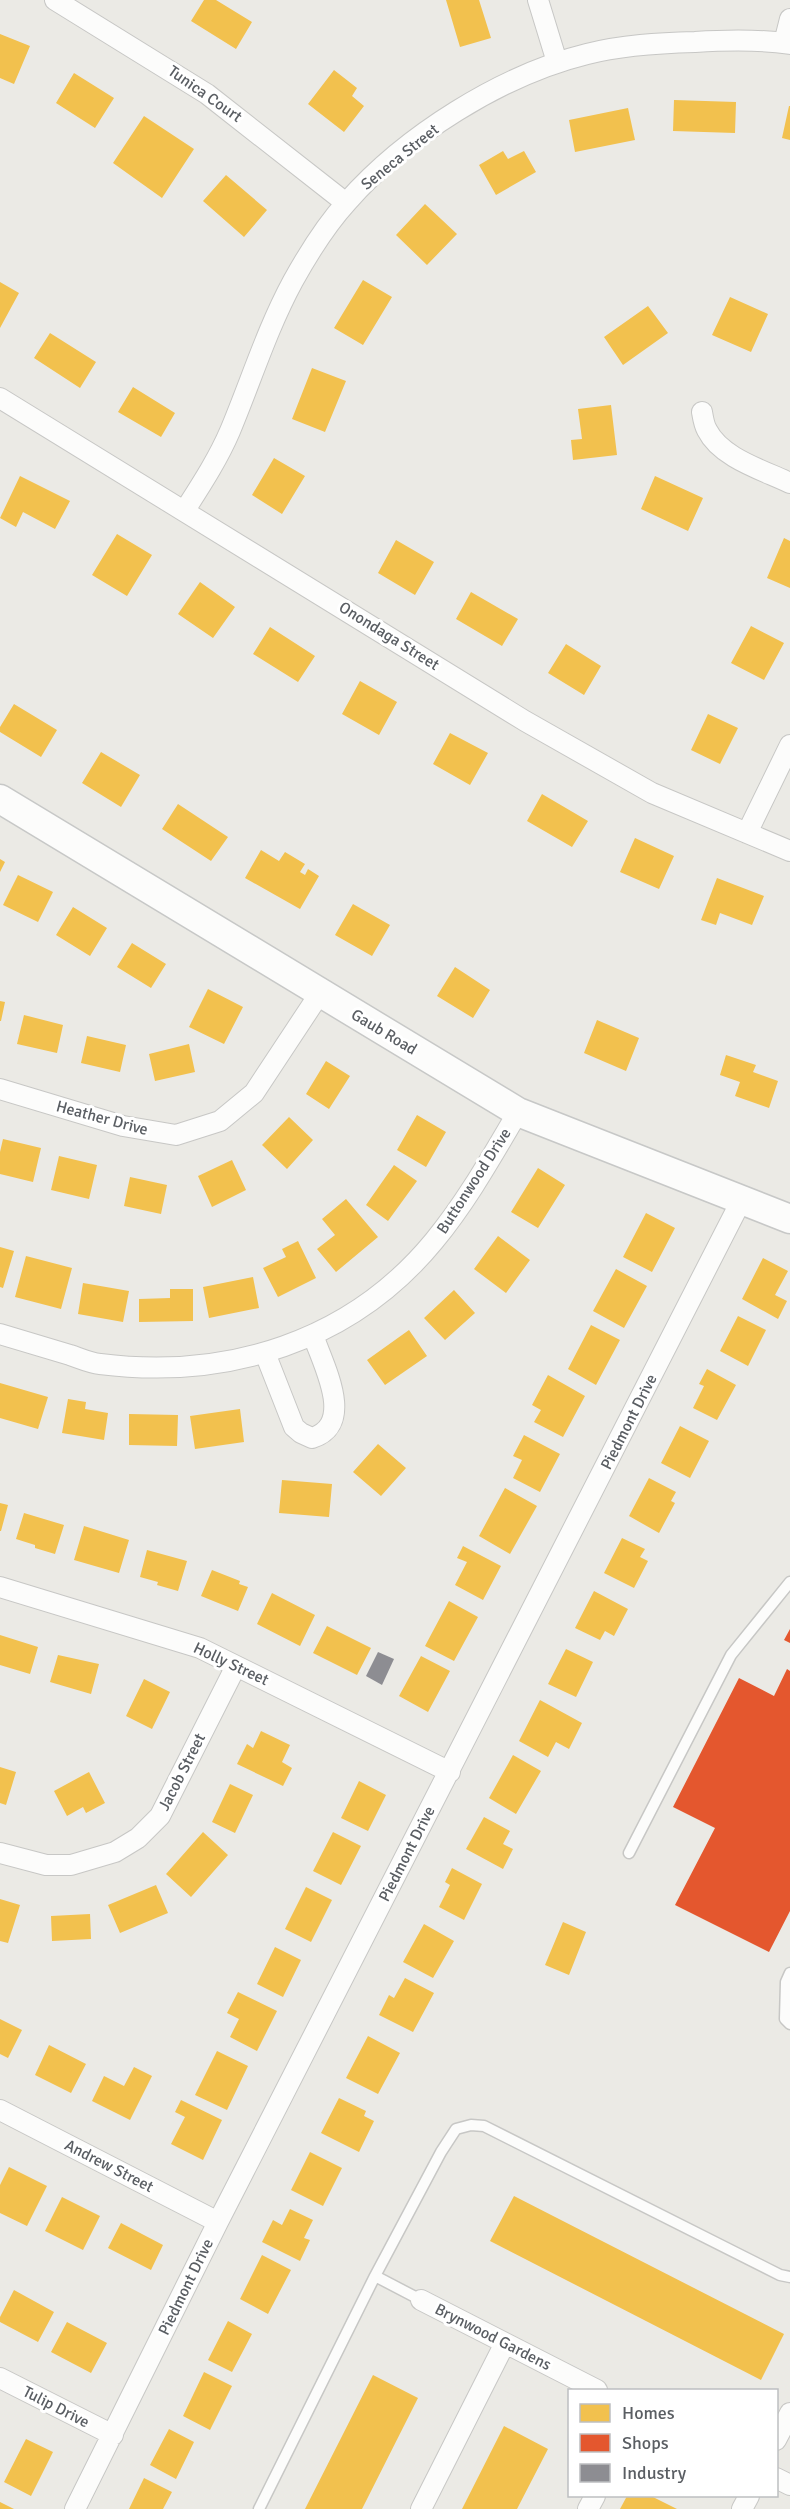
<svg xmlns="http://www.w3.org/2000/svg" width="790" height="2509" viewBox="0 0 790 2509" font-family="Signika,sans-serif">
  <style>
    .homes { fill: #f2c14e }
    .shops { fill: #e4572e }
    .industry { fill: #8d8d92 }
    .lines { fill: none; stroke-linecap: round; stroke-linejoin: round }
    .lane-casing { stroke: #c7c7c5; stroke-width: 13 }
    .street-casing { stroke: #c7c7c5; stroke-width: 22 }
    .secondary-casing { stroke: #c7c8c7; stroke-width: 31 }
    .lane { stroke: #fcfcfb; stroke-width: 10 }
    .street { stroke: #fcfcfb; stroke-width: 20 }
    .secondary { stroke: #fcfcfb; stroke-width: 28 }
    .labels { text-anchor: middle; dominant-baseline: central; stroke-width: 6; stroke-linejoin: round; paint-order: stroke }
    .street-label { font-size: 16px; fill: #5a5e63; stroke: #fff }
  </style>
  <rect width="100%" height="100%" fill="#ebeae5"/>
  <!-- homes -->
  <path class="homes" d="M204 0H216L252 22 236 49 191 21Z
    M446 0H479L491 38 460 47Z
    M0 34 30 46 14 84 0 78Z
    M334 70 357 88 352 96 364 106 344 132 308 104Z
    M74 73 114 98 95 128 56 103Z
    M674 100 736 102 735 133 673 131Z
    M789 106H790V140L782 138Z
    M628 108 635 140 575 152 569 120Z
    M144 116 194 149 162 198 113 163Z
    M503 151 508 159 524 151 536 172 496 195 479 165Z
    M226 175 267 210 244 237 203 201Z
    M425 204 457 234 427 265 396 235Z
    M363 280 392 297 363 345 334 328Z
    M0 282 19 293 0 328Z
    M730 297 768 314 751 352 712 335Z
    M648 306 668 333 623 365 604 337Z
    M50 333 96 362 80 388 34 358Z
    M312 368 346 381 325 432 292 419Z
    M133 387 175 413 161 437 118 412Z
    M611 405 617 455 573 460 571 440 582 439 578 409Z
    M274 458 305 476 282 514 252 495Z
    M20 476 70 501 55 529 23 512 16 527 0 518Z
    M655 476 703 498 688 531 641 509Z
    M117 534 152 555 127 596 92 575Z
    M784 538 790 541V588L767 578Z
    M396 540 434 562 415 595 378 573Z
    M200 582 235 607 213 638 178 614Z
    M471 592 518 619 502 646 456 619Z
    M751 626 784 643 764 680 731 663Z
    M270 627 315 656 298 682 253 654Z
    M566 644 601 666 584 695 548 673Z
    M360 681 397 702 379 735 342 714Z
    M14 704 57 730 41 757 0 732V727Z
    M708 714 738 728 720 764 691 750Z
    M450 733 488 753 470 785 433 764Z
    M101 752 140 775 121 807 82 783Z
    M542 794 588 821 572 847 527 821Z
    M178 804 228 837 211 861 162 829Z
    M635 838 674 856 659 889 620 872Z
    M261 850 279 861 285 852 305 864 300 872 305 875 308 869 319 876 300 909 245 878Z
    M0 859 5 862 0 872Z
    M18 875 53 892 38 922 3 905Z
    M717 878 764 896 752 925 720 913 716 925 701 920Z
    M353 904 390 925 372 956 335 935Z
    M73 907 107 928 90 956 56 935Z
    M132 943 166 964 151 988 117 967Z
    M455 967 490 990 473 1018 437 996Z
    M208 989 243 1007 224 1044 189 1027Z
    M0 1001 5 1002 1 1021H0Z
    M24 1015 63 1025 57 1053 17 1044Z
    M597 1020 639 1038 626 1071 584 1053Z
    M87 1036 126 1045 120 1072 81 1063Z
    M189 1044 195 1072 155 1081 149 1054Z
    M726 1055 756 1065 753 1072 778 1081 769 1108 735 1096 740 1082 720 1075Z
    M326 1061 350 1076 329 1109 306 1094Z
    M417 1115 446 1132 426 1167 397 1150Z
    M289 1117 313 1140 287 1169 262 1145Z
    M3 1139 41 1148 33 1182 0 1174V1152Z
    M59 1156 97 1165 89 1199 51 1190Z
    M232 1160 246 1190 212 1207 198 1176Z
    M394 1165 417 1181 388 1221 366 1205Z
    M538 1168 565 1185 538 1228 511 1212Z
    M130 1177 167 1185 161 1214 124 1206Z
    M346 1199 378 1237 336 1272 317 1249 335 1235 322 1219Z
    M646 1213 675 1228 652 1272 623 1257Z
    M498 1236 530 1260 506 1293 474 1269Z
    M298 1241 316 1278 278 1297 263 1268 286 1257 282 1249Z
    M0 1247 14 1251 3 1288 0 1287Z
    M26 1256 72 1268 61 1309 15 1297Z
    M763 1258 788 1271 775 1295 787 1301 778 1319 742 1299Z
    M616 1269 647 1286 624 1328 593 1311Z
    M253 1277 259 1308 209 1318 203 1287Z
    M83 1283 129 1291 123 1322 78 1314Z
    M170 1289H193V1321L139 1322V1299L170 1298Z
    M454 1290 475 1313 445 1340 424 1318Z
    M738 1316 766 1330 748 1366 720 1351Z
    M591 1325 620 1340 596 1385 568 1369Z
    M409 1330 427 1356 385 1385 367 1360Z
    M707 1369 736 1385 717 1420 693 1408 704 1386 699 1384Z
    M548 1375 585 1396 563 1437 534 1422 541 1410 532 1405Z
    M0 1383 48 1397 38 1429 0 1418Z
    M68 1399 86 1402 85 1409 108 1413 104 1440 62 1433Z
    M240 1409 244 1442 195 1449 190 1416Z
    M129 1414 178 1415 177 1446 129 1445Z
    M680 1426 709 1441 690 1478 661 1463Z
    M524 1435 560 1454 540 1492 513 1478 522 1460 513 1456Z
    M378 1444 406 1468 381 1496 353 1472Z
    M649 1478 676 1492 671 1501 675 1503 659 1533 629 1516Z
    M282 1480 332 1484 329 1517 279 1513Z
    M505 1488 537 1506 510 1554 479 1536Z
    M0 1503 8 1505 1 1531H0Z
    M24 1513 64 1525 55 1554 35 1548V1545L16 1539Z
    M84 1526 129 1540 119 1573 74 1560Z
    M622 1538 645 1549 640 1557 648 1561 634 1588 604 1573Z
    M463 1546 501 1566 483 1600 455 1585 467 1562 457 1558Z
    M147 1550 187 1561 178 1591 157 1585 158 1582 140 1577Z
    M212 1570 240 1581 239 1584 248 1587 238 1611 201 1596Z
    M594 1591 628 1609 614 1636 605 1631 600 1640 575 1628Z
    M272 1593 315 1615 300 1646 257 1624Z
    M449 1601 478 1617 454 1661 425 1646Z
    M327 1626 371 1648 357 1675 313 1653Z
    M0 1635 38 1647 30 1674 0 1665Z
    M566 1649 593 1662 576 1697 548 1684Z
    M58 1655 99 1664 91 1694 50 1682Z
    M421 1656 450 1671 428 1712 399 1696Z
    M144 1679 170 1692 152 1729 126 1716Z
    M540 1700 582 1723 569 1749 556 1742 548 1757 519 1741Z
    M261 1731 290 1745 282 1762 292 1768 283 1786 237 1764 247 1744 253 1748Z
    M513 1755 541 1771 516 1814 489 1798Z
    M0 1767 16 1772 6 1805 0 1803Z
    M89 1772 105 1803 86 1813 83 1807 67 1816 54 1791Z
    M359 1781 386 1795 368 1831 341 1818Z
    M230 1784 253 1795 235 1833 212 1822Z
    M484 1817 510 1831 503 1844 513 1849 503 1869 466 1849Z
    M203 1832 228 1855 191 1897 166 1874Z
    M333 1832 361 1846 341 1885 313 1871Z
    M452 1868 482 1884 464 1920 439 1907 450 1885 445 1882Z
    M156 1885 168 1913 120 1933 108 1905Z
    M306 1887 332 1900 311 1942 285 1929Z
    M0 1899 20 1905 8 1943 0 1941Z
    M90 1914 91 1939 52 1941 51 1916Z
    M563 1922 586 1932 569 1975 545 1965Z
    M424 1924 454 1941 433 1978 403 1962Z
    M275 1947 301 1960 283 1997 257 1984Z
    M405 1978 434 1993 413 2032 379 2015 389 1995 394 1998Z
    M238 1992 277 2011 257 2051 230 2037 239 2019 227 2013Z
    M0 2019 22 2030 8 2058 0 2054Z
    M368 2036 400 2053 378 2094 346 2078Z
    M49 2045 86 2064 71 2093 35 2075Z
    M217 2051 248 2066 227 2110 195 2095Z
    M134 2067 152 2076 130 2120 92 2101 104 2076 124 2086Z
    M339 2098 366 2111 364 2116 374 2121 359 2152 321 2133Z
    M181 2100 222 2120 203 2160 171 2144 185 2117 175 2112Z
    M310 2152 342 2168 323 2206 291 2190Z
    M9 2167 47 2186 27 2226 0 2213V2185Z
    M514 2196 784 2334 761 2380 490 2241Z
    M62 2197 100 2216 83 2250 45 2231Z
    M290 2209 313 2220 304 2238 310 2240 300 2261 262 2242 273 2220 282 2225Z
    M121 2223 163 2245 151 2270 108 2248Z
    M262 2255 291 2270 268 2314 240 2299Z
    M14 2290 54 2312 38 2342 0 2322V2317Z
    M228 2321 252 2334 232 2372 208 2360Z
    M67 2322 107 2343 91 2373 51 2352Z
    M204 2372 232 2386 210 2430 183 2416Z
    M373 2375 418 2398 362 2509H305Z
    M504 2426 548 2449 517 2509H462Z
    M169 2429 194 2442 176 2479 150 2465Z
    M26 2439 53 2452 31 2496 4 2482Z
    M144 2478 172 2492 163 2509H129Z
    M627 2496H651L677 2509H620Z
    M0 2502 14 2509H0Z"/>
  <!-- shops -->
  <path class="shops" d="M790 1629V1643L784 1640Z
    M787 1669 790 1671V1911L769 1952 675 1905 715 1828 673 1807 739 1678 774 1696Z"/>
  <!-- industry -->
  <path class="industry" d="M378 1652 394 1659 382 1685 366 1676Z"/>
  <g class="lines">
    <!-- lane casing -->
    <g class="lane-casing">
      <path id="lane" d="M629 1853 731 1655 790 1582
        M790 1973 786 1982 785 2019 790 2024
        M375 2276 421 2300
        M259 2509 375 2276 441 2152 456 2129 471 2125 484 2126 780 2275 790 2277"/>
    </g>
    <!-- street casing -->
    <g class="street-casing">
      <path id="street" d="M55 0 207 94 346 203
        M538 0 557 62
        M784 43 790 19
        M0 398 525 721 652 793 790 851
        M702 412C703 418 704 425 707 430 721 458 763 470 790 483
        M185 510C201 485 218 459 230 431 251 381 267 329 293 281 308 254 326 225 347 202 405 136 501 75 587 54 622 45 659 43 695 42 726 40 759 39 790 44
        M747 833 790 745
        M0 1089 123 1126 176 1135 220 1121 254 1093 320 993
        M0 1334C23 1341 46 1348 70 1355 79 1358 90 1363 100 1364 227 1380 351 1342 434 1241 467 1201 492 1156 518 1112
        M265 1353 294 1427 301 1433 312 1438C356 1424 323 1365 313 1335
        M0 1587 200 1648 450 1772
        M0 1853 46 1865H71L115 1852 138 1838 160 1816 236 1666
        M0 2110 218 2222
        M421 2300 597 2390
        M0 2378 113 2435
        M776 2440 790 2413
        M776 2478 790 2485
        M75 2509 218 2222 741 1201
        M421 2509 505 2343
        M588 2509 595 2496
        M742 2509 749 2496"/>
    </g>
    <!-- secondary casing -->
    <g class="secondary-casing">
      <path id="secondary" d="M0 799 518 1112 790 1219"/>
    </g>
    <!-- lane -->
    <use href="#lane" class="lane"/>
    <!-- street -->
    <use href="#street" class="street"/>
    <!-- secondary -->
    <use href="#secondary" class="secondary"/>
  </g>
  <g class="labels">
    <!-- street labels -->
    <g class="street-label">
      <text transform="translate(205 94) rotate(35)">Tunica Court</text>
      <text transform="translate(400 157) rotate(-39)">Seneca Street</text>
      <text transform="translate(389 636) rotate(32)">Onondaga Street</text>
      <text transform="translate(384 1032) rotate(31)">Gaub Road</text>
      <text transform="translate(102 1118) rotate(15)">Heather Drive</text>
      <text transform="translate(474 1181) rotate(-57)">Buttonwood Drive</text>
      <text transform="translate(629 1422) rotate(-63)">Piedmont Drive</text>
      <text transform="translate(231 1664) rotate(25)">Holly Street</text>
      <text transform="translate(182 1772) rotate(-63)">Jacob Street</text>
      <text transform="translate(407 1854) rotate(-63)">Piedmont Drive</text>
      <text transform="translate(109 2166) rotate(27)">Andrew Street</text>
      <text transform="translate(186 2287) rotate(-64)">Piedmont Drive</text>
      <text transform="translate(493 2337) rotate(27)">Brynwood Gardens</text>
      <text transform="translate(56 2407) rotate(27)">Tulip Drive</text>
    </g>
  </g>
  <!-- legend -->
  <rect x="568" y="2389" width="210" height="108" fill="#ffffff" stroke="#bdbfc1" stroke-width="1.5"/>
  <rect x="580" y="2404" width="30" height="18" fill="#f2c14e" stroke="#bdbfc1" stroke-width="1.5"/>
  <text x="622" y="2419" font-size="18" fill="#5a5e63">Homes</text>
  <rect x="580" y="2434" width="30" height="18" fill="#e4572e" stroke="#bdbfc1" stroke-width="1.5"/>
  <text x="622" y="2449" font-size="18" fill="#5a5e63">Shops</text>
  <rect x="580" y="2464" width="30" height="18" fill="#8d8d92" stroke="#bdbfc1" stroke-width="1.5"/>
  <text x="622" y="2479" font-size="18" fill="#5a5e63">Industry</text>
</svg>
